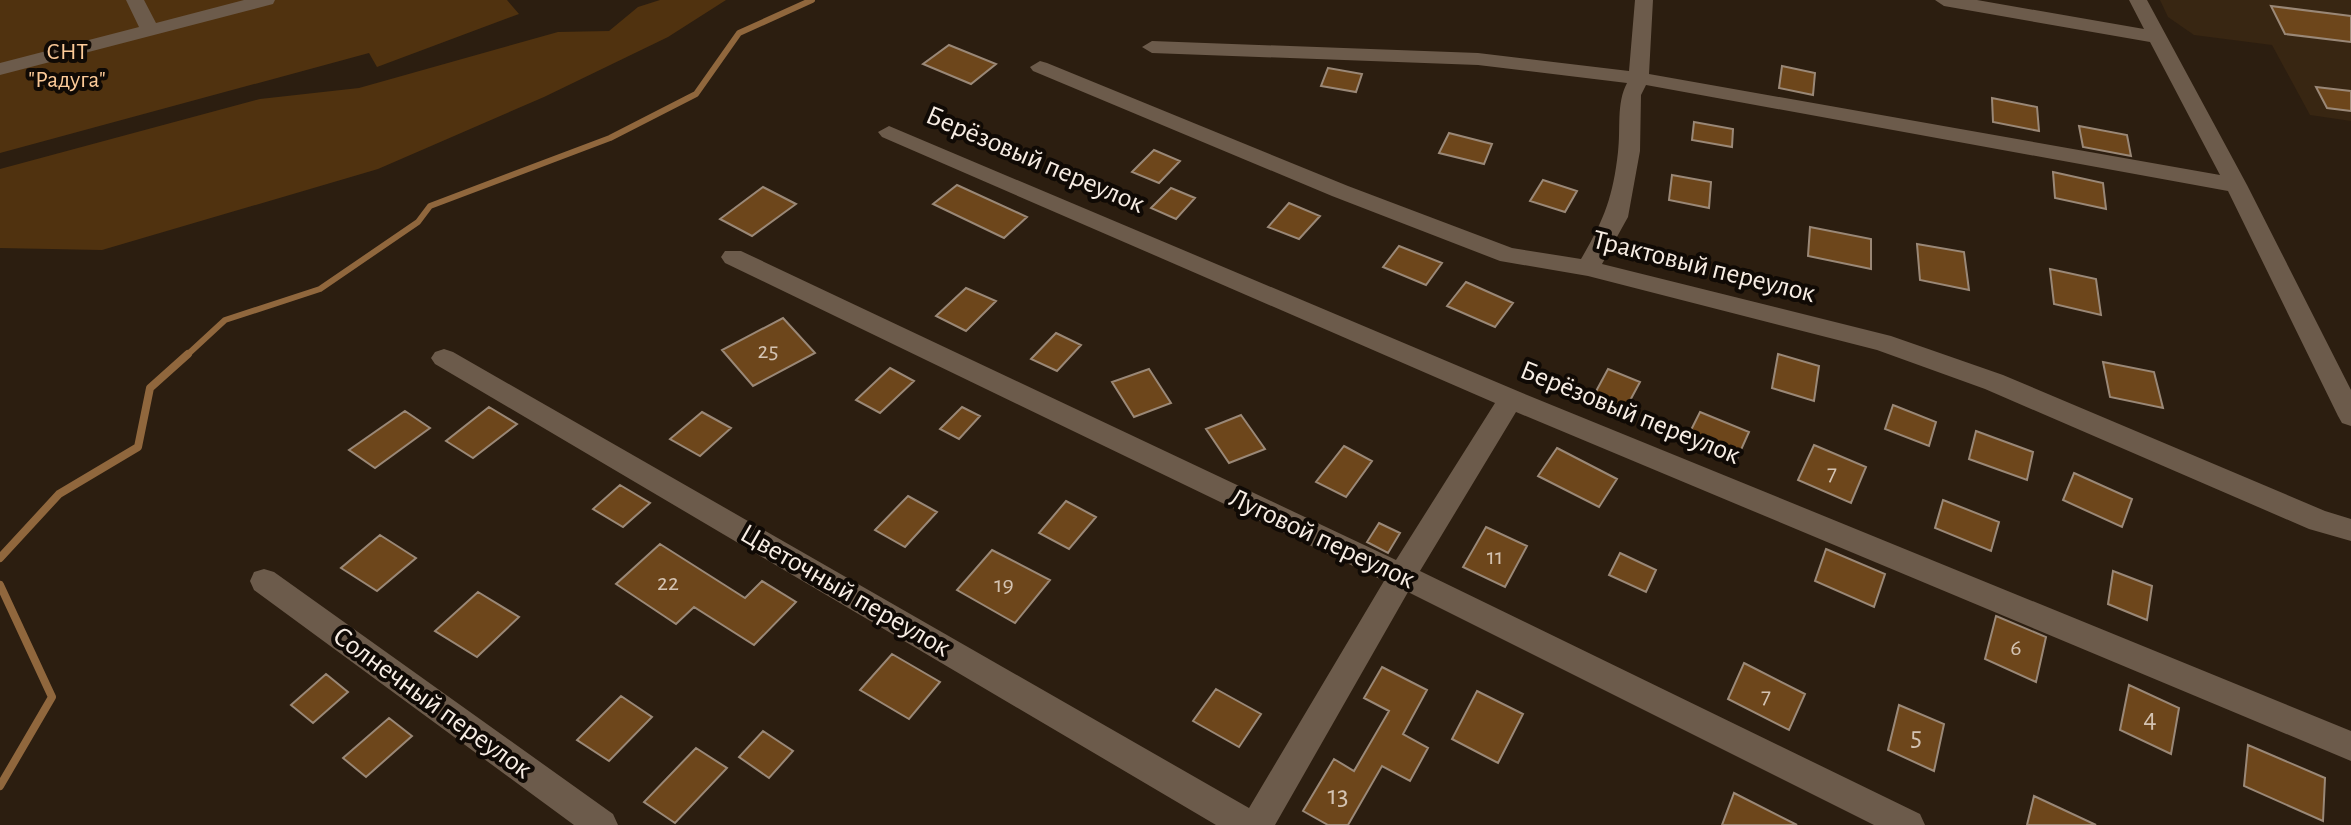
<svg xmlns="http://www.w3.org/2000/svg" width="2351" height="825" viewBox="0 0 2351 825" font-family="'Alegreya Sans',sans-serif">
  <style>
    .built { fill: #382612 }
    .green { fill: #50320f }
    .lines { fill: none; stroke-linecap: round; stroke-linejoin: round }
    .stream-far1 { stroke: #90673d; stroke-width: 6 }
    .stream { stroke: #90673d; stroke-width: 8 }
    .building { fill: #6d461b; stroke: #9a8877; stroke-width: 2 }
    .minor { fill: #6c5b4b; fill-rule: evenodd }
    .labels { text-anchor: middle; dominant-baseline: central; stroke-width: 8; stroke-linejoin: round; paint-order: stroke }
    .far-park-label { font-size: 24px; fill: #fdcb99; stroke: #100a05 }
    .number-label { font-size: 24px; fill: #d4c3b2 }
    .street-label { font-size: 28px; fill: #f7ede4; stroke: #100a05 }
    .near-number-label { font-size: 28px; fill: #d4c3b2 }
  </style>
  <rect width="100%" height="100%" fill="#2c1e10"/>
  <!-- built -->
  <path class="built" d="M2160 0H2351V121L2310 115 2272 45 2194 35 2168 17Z"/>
  <!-- green -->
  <path class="green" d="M0 0H507L519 14 377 67 369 53 0 153Z
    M660 0H726L668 37 544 97 378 169 102 250 0 248V169L260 99 359 88 558 32 609 31 638 7Z"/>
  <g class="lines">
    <!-- stream-far1 -->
    <path class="stream-far1" d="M186 356 225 320 320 289 418 222 430 206 610 138 696 94 739 33 812 0"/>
    <!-- stream -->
    <path class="stream" d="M0 558 59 494 138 447 150 388 188 354
      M0 585 52 697 0 786"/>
  </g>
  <!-- building -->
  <path class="building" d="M2271 6 2351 16V42L2285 34Z
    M949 45 996 64 971 84 923 64Z
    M1782 66 1815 73 1813 95 1779 88Z
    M1328 68 1362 74 1356 92 1321 86Z
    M2316 87 2351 91V111L2327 108Z
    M1992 98 2037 107 2039 131 1993 122Z
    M1694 122 1733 129 1732 147 1692 140Z
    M2079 126 2127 135 2131 156 2083 147Z
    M1449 133 1492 144 1484 164 1439 153Z
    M1154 150 1180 161 1159 183 1132 172Z
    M2053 172 2103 183 2106 209 2055 198Z
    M1672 175 1711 182 1709 208 1669 200Z
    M1543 180 1577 191 1565 212 1530 201Z
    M957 185 1027 217 1004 238 933 204Z
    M763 187 796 204 752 236 720 219Z
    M1171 188 1195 198 1176 219 1151 208Z
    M1289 203 1320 216 1299 239 1268 227Z
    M1810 227 1871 239V269L1808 256Z
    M1917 244 1964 252 1969 290 1920 280Z
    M1399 246 1442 263 1426 285 1383 267Z
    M2050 269 2096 279 2101 315 2054 304Z
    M1466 282 1513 303 1495 327 1447 306Z
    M966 288 996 301 966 331 936 316Z
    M783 318 815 353 753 386 722 350Z
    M1056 333 1081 345 1057 371 1031 359Z
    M1778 354 1819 366 1814 401 1772 388Z
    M2103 362 2154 372 2163 408 2110 397Z
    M890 368 914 381 880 413 856 400Z
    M1149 369 1171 403 1134 417 1112 382Z
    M1608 369 1640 382 1626 408 1594 395Z
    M1893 405 1936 422 1929 446 1885 429Z
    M489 407 517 424 473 458 446 441Z
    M962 407 980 416 959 439 940 429Z
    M405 411 430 428 375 468 349 450Z
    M702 412 731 428 700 456 670 439Z
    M1700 412 1749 432 1736 461 1686 440Z
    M1241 415 1265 449 1229 463 1206 429Z
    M1976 431 2033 452 2027 480 1969 459Z
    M1814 445 1866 467 1851 503 1798 480Z
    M1344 446 1372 461 1346 497 1316 482Z
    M1557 448 1617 479 1599 507 1538 476Z
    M2074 473 2132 499 2122 527 2063 500Z
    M620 485 650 503 623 527 593 509Z
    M908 496 937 512 905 547 875 530Z
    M1943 500 1999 522 1991 551 1935 528Z
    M1066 501 1096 517 1069 549 1039 533Z
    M1379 523 1400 533 1388 553 1367 542Z
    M1486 527 1527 546 1505 587 1463 567Z
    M380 535 416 558 377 591 341 568Z
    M660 544 745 598 762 581 796 602 754 645 694 607 676 624 616 584Z
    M1826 549 1885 574 1874 607 1815 581Z
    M992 550 1050 580 1015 623 957 590Z
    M1620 553 1656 570 1646 592 1609 575Z
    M2113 571 2152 586 2147 620 2108 604Z
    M478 592 519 617 477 657 435 631Z
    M1996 616 2046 637 2036 682 1985 659Z
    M892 654 940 682 909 719 860 690Z
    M1744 663 1805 694 1789 730 1728 699Z
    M1382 667 1427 690 1403 734 1428 748 1410 781 1382 766 1348 825H1328L1303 811 1334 759 1354 771 1389 711 1364 698Z
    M326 674 348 692 313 723 291 705Z
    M2129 685 2179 708 2171 754 2120 730Z
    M1216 689 1261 714 1239 747 1193 721Z
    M1477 691 1523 714 1498 763 1452 739Z
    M621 696 652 717 609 761 577 740Z
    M1899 705 1944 724 1934 771 1888 750Z
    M389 718 412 736 366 777 343 758Z
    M763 731 793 751 769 778 739 757Z
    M2248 745 2325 778 2323 821 2244 786Z
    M696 748 727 768 675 823 644 802Z
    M1734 793 1797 825H1722Z
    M2034 796 2096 825H2027Z"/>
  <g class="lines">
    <!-- minor -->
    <path class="minor" d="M126 0H144L156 23 244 0H275L273 4 0 75V63L139 27Z
      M1635 0H1653L1649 74 2220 175 2150 42 1944 6 1935 0H1977L2144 29 2129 0H2147L2247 185 2351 390V426L2342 423 2338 416 2228 191 1646 85 1641 95 1640 151 1628 217 1602 264 1891 336 2003 375 2325 511 2351 519V541L2309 529 1985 389 1877 350 1588 276 1500 261 1332 196 1033 71 1030 67 1040 61 1047 63 1348 186 1512 248 1581 259C1604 220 1613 197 1618 152 1621 128 1616 104 1627 83L1478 65 1152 53 1142 47 1152 41 1478 53 1629 71Z
      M889 126 1520 392 2351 731V761L1516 412 1420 571 1920 814 1925 825H1874L1408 592 1275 825H1216L435 364 431 358 435 352 444 349 453 352 1249 808 1384 581 725 263 721 257 725 251H741L1396 560 1495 403 882 137 878 132Z
      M264 569 274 572 613 814 618 825H574L254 590 250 581 254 572Z"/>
  </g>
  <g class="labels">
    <!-- far-park labels -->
    <g class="far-park-label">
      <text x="67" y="52">СНТ<tspan x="67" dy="28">"Радуга"</tspan></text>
    </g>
    <!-- number labels -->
    <g class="number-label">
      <text x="768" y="351">25</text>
      <text x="1832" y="473">7</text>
      <text x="1495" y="557">11</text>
      <text x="668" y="583">22</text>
      <text x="1004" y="585">19</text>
      <text x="2016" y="648">6</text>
      <text x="1766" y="696">7</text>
    </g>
    <!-- street labels -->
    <g class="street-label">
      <text transform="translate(1035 160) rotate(23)">Берёзовый переулок</text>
      <text transform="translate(1704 267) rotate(14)">Трактовый переулок</text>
      <text transform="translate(1630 413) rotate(22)">Берёзовый переулок</text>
      <text transform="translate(1322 539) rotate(25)">Луговой переулок</text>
      <text transform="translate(845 591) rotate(30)">Цветочный переулок</text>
      <text transform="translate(432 703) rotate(36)">Солнечный переулок</text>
    </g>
    <!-- near-number labels -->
    <g class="near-number-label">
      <text x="2150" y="719">4</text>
      <text x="1916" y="737">5</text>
      <text x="1338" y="796">13</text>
    </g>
  </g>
</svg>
